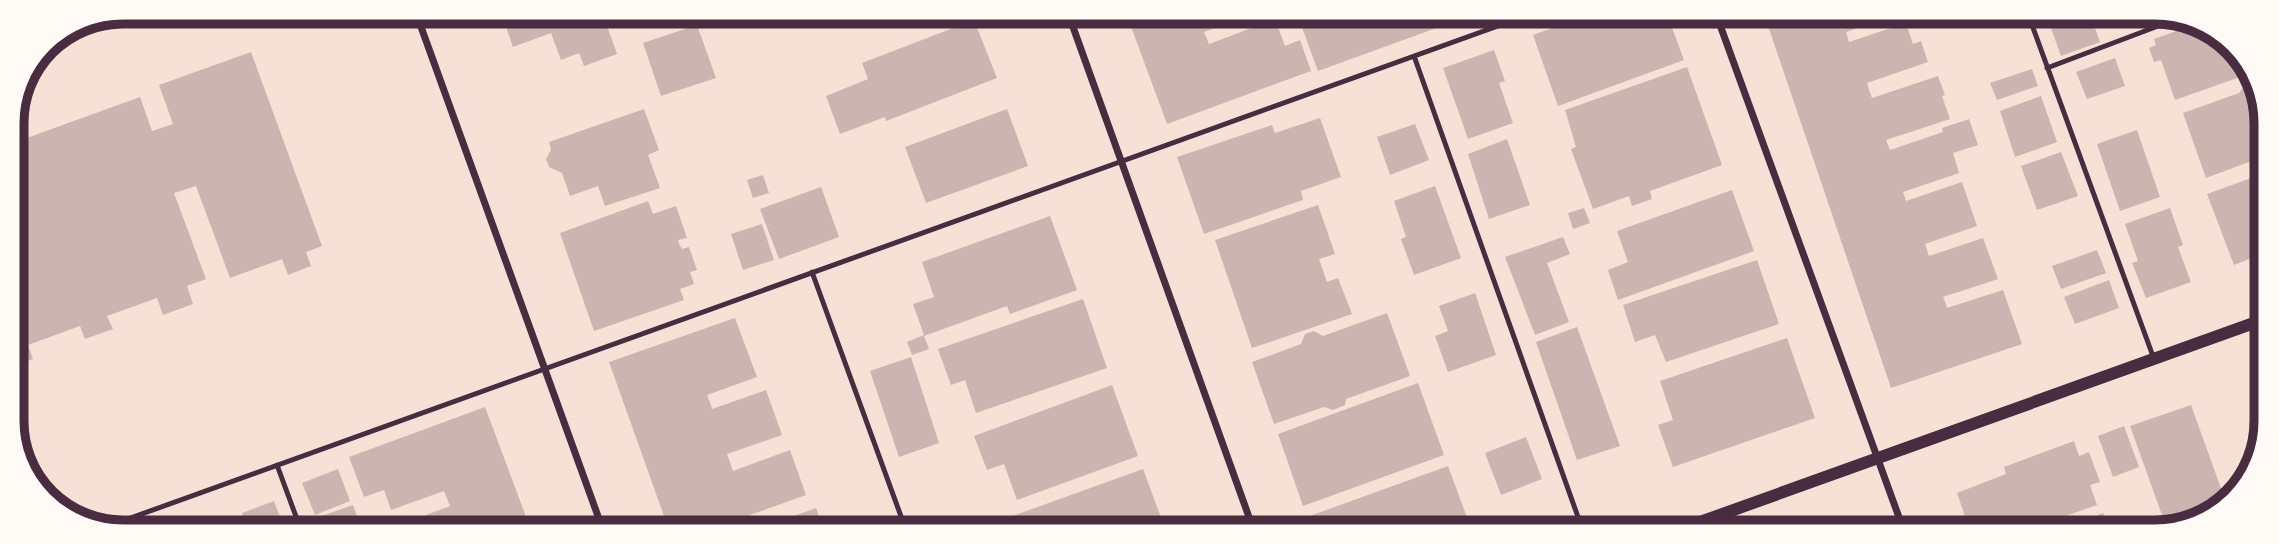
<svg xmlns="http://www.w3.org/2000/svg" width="2279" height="544" viewBox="0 0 2279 544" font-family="Manrope,sans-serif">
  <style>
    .building { fill: #ccb4b1 }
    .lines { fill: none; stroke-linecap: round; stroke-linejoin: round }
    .service { stroke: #4a2c40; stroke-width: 5 }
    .minor { stroke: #4a2c40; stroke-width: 7 }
    .tertiary { stroke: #4a2c40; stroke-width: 12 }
    .rim { fill: none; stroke: #4a2c40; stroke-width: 9 }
  </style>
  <rect width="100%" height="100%" fill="#f7e1d7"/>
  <!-- building -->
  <path class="building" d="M474 13H610L613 20 606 23 617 54 584 66 579 53 561 60 551 33 513 47 501 13 478 22Z
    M1126 13H1255L1204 32 1209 44 1275 19 1285 46 1300 40 1311 71 1167 124Z
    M1297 14H1475L1318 71Z
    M1591 14H1667L1684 60 1558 106 1533 35Z
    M1764 14H1899L1846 32 1849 42 1906 23 1913 44 1921 41 1928 62 1867 83 1869 90 1872 98 1938 76 1945 95 1942 96 1950 119 1886 140 1890 150 1943 132 1942 128 1969 119 1978 145 1953 153 1959 173 1903 192 1906 201 1962 182 1977 226 1925 244 1929 256 1983 238 1998 279 1943 297 1946 304 1947 308 2003 290 2022 344 1891 388Z
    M2046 14H2090L2100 42 2061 56Z
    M974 20 997 78 886 121 885 117 840 134 826 96 868 79 862 63Z
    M2196 24 2234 45 2252 78 2243 76 2175 100 2161 60 2154 62 2149 48 2156 45 2154 39Z
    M697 25 716 78 661 96 643 43Z
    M1494 50 1505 81 1499 83 1513 123 1468 139 1443 68Z
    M251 52 322 246 306 252 311 266 288 275 282 259 230 278 196 186 174 193 206 279 187 286 193 304 163 315 157 298 107 316 113 329 85 339 80 326 28 345 33 359 14 367 13 143 140 97 152 131 173 124 159 85Z
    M2115 58 2125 86 2087 99 2076 72Z
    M1687 67 1722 165 1650 191 1652 199 1632 206 1629 196 1593 209 1571 149 1576 147 1565 110Z
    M2032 69 2038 86 1997 100 1990 83Z
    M2255 83 2265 101V156L2206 178 2183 113 2239 93 2244 86Z
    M2041 96 2057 142 2015 157 2000 111Z
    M644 109 659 150 648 155 660 188 605 206 598 186 570 196 562 173 549 167 546 159 551 150 549 142Z
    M1007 109 1028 166 926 203 905 147Z
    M1320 118 1341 177 1301 191 1303 200 1204 234 1177 157 1272 125 1275 133Z
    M1415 124 1429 160 1390 175 1377 137Z
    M2137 130 2160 197 2120 211 2097 144Z
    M1507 139 1530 205 1489 219 1468 154Z
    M2061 152 2078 196 2037 210 2021 166Z
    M2265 173V253L2234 265 2207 194Z
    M763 175 769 193 753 198 747 180Z
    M1435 186 1461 258 1414 275 1401 239 1406 237 1394 201Z
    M821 187 839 237 779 259 760 209Z
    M1732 190 1754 251 1618 300 1608 270 1628 262 1617 231Z
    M648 201 653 214 676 206 687 238 678 240 679 244 682 249 689 247 697 270 690 272 694 284 680 289 684 300 594 331 560 233Z
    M1318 205 1335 254 1319 259 1327 282 1338 278 1352 314 1252 348 1215 240Z
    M1584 208 1590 223 1573 229 1568 213Z
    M2170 208 2183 245 2178 247 2191 282 2146 298 2132 263 2138 261 2125 224Z
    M1050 216 1077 290 1010 314 1007 306 924 336 929 349 912 355 907 342 924 335 913 304 934 297 922 262Z
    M762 224 774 260 743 270 731 234Z
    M1563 237 1570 254 1547 263 1569 322 1535 335 1505 257Z
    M2097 250 2106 273 2061 289 2052 266Z
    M1757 260 1779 324 1666 362 1655 335 1635 342 1623 305Z
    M2109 280 2119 308 2075 324 2064 297Z
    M1475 293 1496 355 1448 372 1435 336 1448 331 1439 306Z
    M1083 299 1107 368 976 413 965 380 951 385 938 349Z
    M1387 313 1410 376 1346 399 1345 405 1333 410 1324 407 1274 424 1252 362 1301 344 1305 334 1314 331 1323 336Z
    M735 318 757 377 707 395 711 405 712 409 766 390 782 435 727 454 733 471 790 450 806 495 750 515 755 530H669L609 362Z
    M1577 327 1620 446 1577 460 1536 342Z
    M1787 338 1815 418 1673 467 1658 425 1673 420 1660 381Z
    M911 357 939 443 899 457 870 371Z
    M1418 383 1444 455 1303 506 1278 434Z
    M1112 385 1138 456 1017 500 1004 464 987 470 974 436Z
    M2191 405 2227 505 2167 529 2130 426Z
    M485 407 531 530H386L450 506 444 491 391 510 384 490 364 497 349 457Z
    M2124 426 2139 467 2113 477 2098 436Z
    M1526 437 1542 479 1501 495 1485 453Z
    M2074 441 2079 456 2089 452 2100 482 2090 485 2097 505 2054 520 2057 531 2103 513 2110 531H1970L1957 493 2006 474 2004 467Z
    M1448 466 1472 531H1312L1307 517Z
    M338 469 350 501 315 515 302 483Z
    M1143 469 1166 531 1012 530 1007 518Z
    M274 501 285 530H248L242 513Z
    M353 505 362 530H320L316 518Z
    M816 508 824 530H755Z"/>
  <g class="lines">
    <!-- service -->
    <path class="service" d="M2028 14 2154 359
      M1414 56 1583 531
      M2047 68 2182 17
      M812 272 906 530
      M277 465 301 530
      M100 529 1531 14"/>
    <!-- minor -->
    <path class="minor" d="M416 13 603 530
      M1068 13 1254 531
      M1716 14 1904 531"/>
    <!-- tertiary -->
    <path class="tertiary" d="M1675 531 2265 319"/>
  </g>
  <!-- crop -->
  <path d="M0 0H2279V544H0ZM123 24H2155A99 99 0 0 1 2254 123V421A99 99 0 0 1 2155 520H123A99 99 0 0 1 24 421V123A99 99 0 0 1 123 24Z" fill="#fffaf5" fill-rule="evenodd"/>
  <path class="rim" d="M123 24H2155A99 99 0 0 1 2254 123V421A99 99 0 0 1 2155 520H123A99 99 0 0 1 24 421V123A99 99 0 0 1 123 24Z"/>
</svg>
